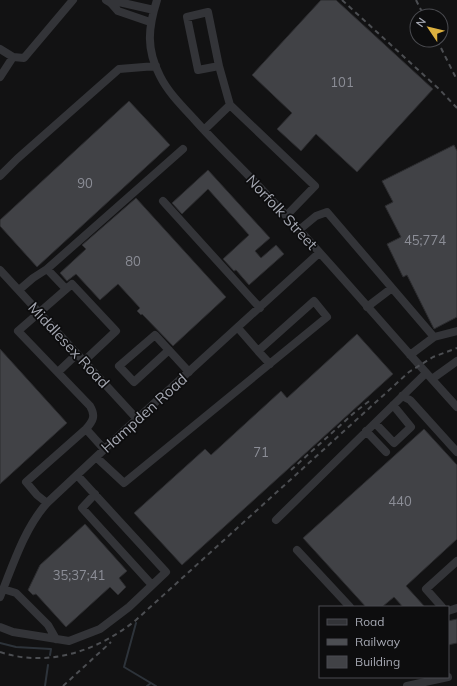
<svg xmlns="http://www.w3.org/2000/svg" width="457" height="686" viewBox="0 0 457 686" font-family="Mulish,sans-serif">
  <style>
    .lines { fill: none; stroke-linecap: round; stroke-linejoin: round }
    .stream { stroke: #2d333a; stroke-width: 2 }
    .building { fill: #414246; stroke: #2c2c2f }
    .minor { stroke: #333438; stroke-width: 8 }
    .rail { stroke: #4c4e52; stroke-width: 2; stroke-dasharray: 5 4; stroke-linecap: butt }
    .labels { text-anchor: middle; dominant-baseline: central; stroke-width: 3.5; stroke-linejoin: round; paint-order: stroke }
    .number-label { font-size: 13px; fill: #8c8e97 }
    .street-label { font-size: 15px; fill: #a5a8b2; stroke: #0d0d0e }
  </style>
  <rect width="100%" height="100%" fill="#121213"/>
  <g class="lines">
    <!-- stream -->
    <path class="stream" d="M136 623 124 667 156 686
      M0 643 16 647 51 649 50 655
      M45 686 48 665
      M147 686 151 683"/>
  </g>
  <!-- building -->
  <path class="building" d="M321 0H336L433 89 357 172 316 134 301 151 277 129 292 113 252 75Z
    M129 101 170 145 37 267 0 226V220Z
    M454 145 457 151V317L434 329 407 275 403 277 387 244 401 237 385 206 393 202 382 181Z
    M208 170 270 238 255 251 261 258 276 245 284 254 249 285 236 270 234 271 223 259 249 235 208 189 182 214 172 203Z
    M136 198 226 297 173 346 142 314 141 315 137 311 140 308 118 284 100 300 76 274 67 281 60 273 86 249 82 245Z
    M357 334 393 374 182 565 134 513 205 449 211 455 281 391 287 398Z
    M0 349 67 423 0 484Z
    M424 429 457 465V539L406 586 425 607H403L394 597 382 607H366L303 538Z
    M85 524 127 571 119 578 126 587 118 595 110 587 66 627 36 594 33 595 28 590 40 565Z
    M457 619V643L448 645V621Z"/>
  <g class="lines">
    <!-- minor -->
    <path class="minor" d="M106 0 111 3 118 11 150 22
      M157 0C148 28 146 49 160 76 168 92 181 105 194 119 217 145 243 169 267 195 332 264 393 337 457 407
      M111 3 119 2 154 10
      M0 49 13 57
      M219 66 198 70 187 17 208 12 219 66 230 105
      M0 77 13 57 24 58 73 0
      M204 130 230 105 315 186 286 216
      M0 176 17 159 119 69 156 66
      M163 201 260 308
      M299 230 316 216 327 212 434 337 410 355
      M47 269 183 149
      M0 270 137 419
      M19 290 33 278 47 269 66 289
      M367 307 392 288
      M434 337 457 331
      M169 350 134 382 119 366 155 335 189 372
      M258 351 270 364
      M58 372 77 354
      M432 379 457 361
      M402 396 410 400 457 452
      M375 423 394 443 411 427 393 405
      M86 429 104 449
      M366 431 386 452
      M96 457 124 483 327 317 314 301 258 351 238 328
      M95 494 82 508 152 585
      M47 503 37 495 26 482 86 429C93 421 96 416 90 406L18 331 72 284 116 331 84 361
      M276 520 426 373
      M297 550 350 607
      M3 589 16 593 48 625 56 639
      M0 597C13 565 24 529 47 503L126 429 319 253
      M442 607 426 589 457 561
      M448 611 457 608
      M0 627 13 632 69 641 100 629 129 607 166 572 77 475
      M407 686 448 677"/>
    <!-- rail -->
    <path class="rail" d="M342 0 439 89 457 108
      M416 0 424 16
      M437 40 457 80
      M291 470 355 412 372 399
      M0 652C48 668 98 651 136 620L409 372 433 357 457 348
      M63 686 111 642"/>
  </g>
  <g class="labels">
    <!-- number labels -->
    <g class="number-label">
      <text x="342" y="82">101</text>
      <text x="85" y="183">90</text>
      <text x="425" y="240">45;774</text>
      <text x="133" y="261">80</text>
      <text x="261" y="452">71</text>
      <text x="400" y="501">440</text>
      <text x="79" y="575">35;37;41</text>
    </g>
    <!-- street labels -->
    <g class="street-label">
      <text transform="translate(282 212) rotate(47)">Norfolk Street</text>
      <text transform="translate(69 345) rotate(47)">Middlesex Road</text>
      <text transform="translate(144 413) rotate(-42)">Hampden Road</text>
    </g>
  </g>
  <!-- legend -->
  <rect x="319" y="606" width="130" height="72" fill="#0d0d0e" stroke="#4a4b50"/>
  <rect x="327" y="619" width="20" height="6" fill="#333438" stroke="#4a4b50"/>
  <text x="355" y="626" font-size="12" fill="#a5a8b2">Road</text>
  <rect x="327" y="639" width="20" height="6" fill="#4c4e52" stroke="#4a4b50"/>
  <text x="355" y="646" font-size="12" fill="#a5a8b2">Railway</text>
  <rect x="327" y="656" width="20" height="12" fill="#414246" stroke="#4a4b50"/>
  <text x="355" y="666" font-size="12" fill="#a5a8b2">Building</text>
  <!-- north arrow -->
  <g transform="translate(429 28) rotate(305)"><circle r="19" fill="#0d0d0e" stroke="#4a4b50"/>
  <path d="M0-3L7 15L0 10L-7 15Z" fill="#ddb13f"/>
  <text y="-6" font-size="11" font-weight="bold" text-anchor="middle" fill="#a5a8b2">N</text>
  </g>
</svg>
